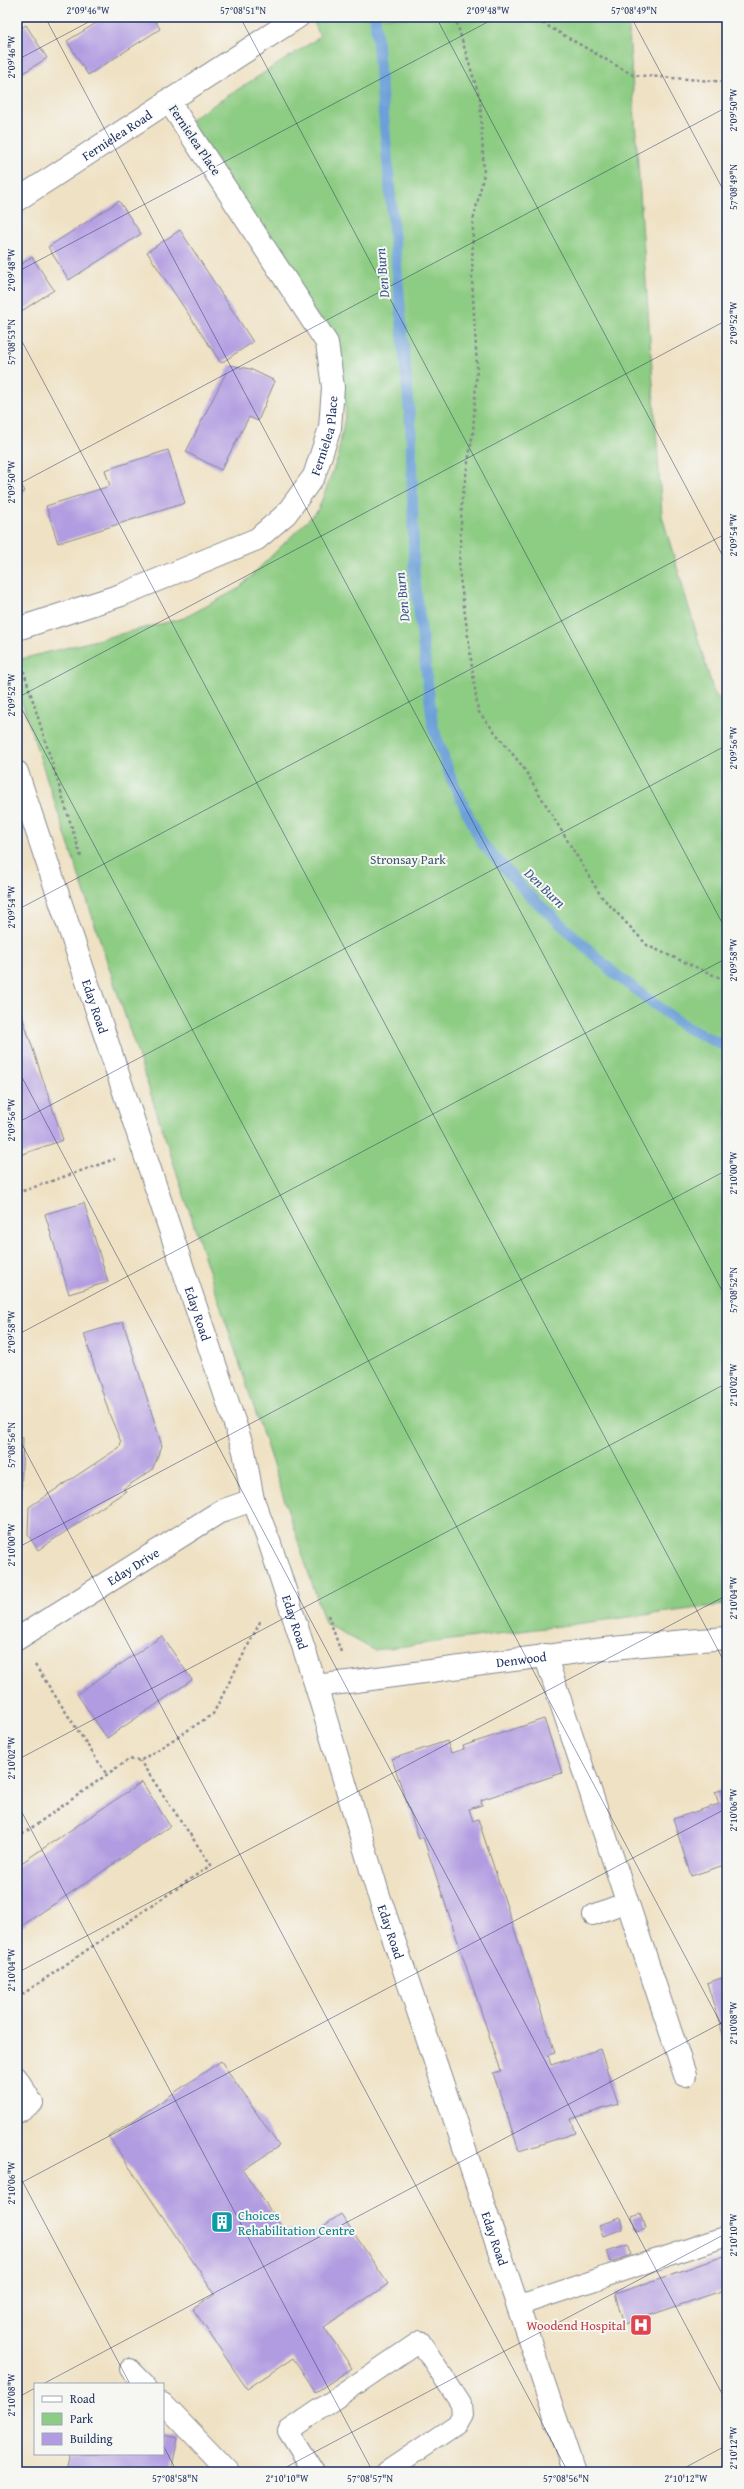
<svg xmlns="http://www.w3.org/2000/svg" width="744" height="2489" viewBox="0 0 744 2489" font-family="'Gentium Book Plus',serif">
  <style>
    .green { fill: #8dcc83; stroke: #547e70 }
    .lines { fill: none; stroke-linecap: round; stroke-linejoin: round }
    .stream { stroke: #6da0d8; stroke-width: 11 }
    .building { fill: #b29ce1 }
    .lane-casing { stroke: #858890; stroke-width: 22 }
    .street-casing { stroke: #858890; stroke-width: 24 }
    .path { stroke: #858890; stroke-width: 2.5; stroke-dasharray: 3 3; stroke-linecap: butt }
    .lane { stroke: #fff; stroke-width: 20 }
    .street { stroke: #fff; stroke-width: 22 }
    .ticks { fill: none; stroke: #1b2f5e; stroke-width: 1; stroke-opacity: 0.45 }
    .labels { text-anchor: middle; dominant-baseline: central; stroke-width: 4; stroke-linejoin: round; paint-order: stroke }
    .street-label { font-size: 13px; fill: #1b2f5e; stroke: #f6f6f2 }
    .park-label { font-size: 13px; fill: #385667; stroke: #f6f6f2 }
    .culture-label { font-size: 13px; fill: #0d838f; stroke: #f6f6f2; text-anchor: start }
    .health-label { font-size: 13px; fill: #be3a42; stroke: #f6f6f2; text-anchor: end }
    .water-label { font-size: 14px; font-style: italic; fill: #385789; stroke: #f6f6f2 }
    .neatline { fill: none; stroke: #1b2f5e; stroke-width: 1.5 }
    .ticks-label { font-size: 10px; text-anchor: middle; fill: #1b2f5e }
  </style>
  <rect width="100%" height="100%" fill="#f6f6f2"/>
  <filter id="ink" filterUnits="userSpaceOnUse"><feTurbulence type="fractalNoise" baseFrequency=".025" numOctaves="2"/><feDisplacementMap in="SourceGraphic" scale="8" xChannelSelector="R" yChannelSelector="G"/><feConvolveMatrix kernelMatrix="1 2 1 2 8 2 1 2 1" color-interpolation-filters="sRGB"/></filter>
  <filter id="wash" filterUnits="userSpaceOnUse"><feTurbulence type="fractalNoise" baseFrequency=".012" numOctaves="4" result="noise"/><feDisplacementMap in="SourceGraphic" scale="16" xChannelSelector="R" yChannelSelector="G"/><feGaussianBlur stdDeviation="0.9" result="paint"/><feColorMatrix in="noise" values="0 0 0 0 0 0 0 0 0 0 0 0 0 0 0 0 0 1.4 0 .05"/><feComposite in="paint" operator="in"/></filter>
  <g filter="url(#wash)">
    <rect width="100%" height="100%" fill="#efe1c3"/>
    <!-- green -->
    <path class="green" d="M312 17H628L662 516 714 693 727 707V1604L722 1605 374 1650 325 1623 17 688V660L184 618 238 589 318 510 337 460 346 411 336 344 190 120 320 37Z"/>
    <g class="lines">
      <!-- stream -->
      <path class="stream" d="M375 17 411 431 414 571 433 727 451 778 481 842 528 894 615 974 685 1027 727 1047"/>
    </g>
    <g id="blocks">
      <!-- building -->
      <path class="building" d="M106 17H153L160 29 88 75 67 41Z
        M26 25 47 58 17 77V31Z
        M119 201 141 234 69 280 48 247Z
        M180 230 253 342 221 363 147 252Z
        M32 257 54 290 17 314V267Z
        M230 365 250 369 275 381 258 421 249 417 221 470 186 452Z
        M168 450 185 503 58 543 46 506 110 486 105 470Z
        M17 478 25 491 17 496Z
        M17 1001 63 1140 17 1156Z
        M84 1203 108 1282 69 1294 45 1214Z
        M123 1322 162 1446 152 1470 123 1489 126 1491 38 1550 28 1535 29 1507 120 1447 121 1442 110 1416 84 1334Z
        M17 1435 23 1438 19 1556 17 1555Z
        M162 1636 192 1680 107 1738 77 1694Z
        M544 1719 562 1773 481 1800 482 1805 469 1809 473 1821 478 1819 555 2053 548 2055 551 2065 600 2049 618 2104 571 2119 576 2133 519 2151 493 2073 501 2071 423 1837 419 1839 392 1759 447 1741 451 1753 464 1749 463 1746Z
        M142 1782 170 1826 17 1929V1866Z
        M727 1788V1864L691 1876 673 1819 719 1804 715 1792Z
        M727 1877V1891L723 1878Z
        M727 1976V2037L724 2038 707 1983Z
        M221 2061 279 2146 243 2170 283 2229 312 2234 341 2214 388 2284 324 2327 352 2368 316 2392 293 2358 247 2389 193 2309 215 2294 109 2137Z
        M641 2214 646 2228 636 2231 632 2217Z
        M620 2218 623 2229 603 2236 599 2225Z
        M628 2244 632 2255 611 2262 607 2251Z
        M727 2255V2289L624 2324 615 2294Z
        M163 2435 178 2438 171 2472H66L70 2454H163Z"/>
    </g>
  </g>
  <g filter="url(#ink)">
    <use href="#blocks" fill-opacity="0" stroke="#858890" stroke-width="1"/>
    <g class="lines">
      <!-- lane casing -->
      <g class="lane-casing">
        <path id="lane" d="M593 1915 627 1902
          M17 2077 33 2103 17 2113
          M517 2306 727 2236
          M130 2369 145 2384
          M163 2403 229 2472
          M314 2472 288 2431 420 2341 461 2404 462 2415 457 2424 386 2472"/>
      </g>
      <!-- street casing -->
      <g class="street-casing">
        <g id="street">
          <path id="s1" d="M17 200 298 17"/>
          <path id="s2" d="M17 629 121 595 257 539 286 514 314 476 330 428 333 387 327 343 168 100"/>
          <path id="s3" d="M17 772 244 1451 253 1500 270 1544 316 1686 378 1893 574 2472"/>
          <path id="s4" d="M17 1639 221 1511 253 1500"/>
          <path d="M545 1655 685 2075"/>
          <path id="s5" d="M316 1686C453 1669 589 1647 727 1638"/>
        </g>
      </g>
      <!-- path -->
      <path class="path" d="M455 17 480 99 484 174 473 221 472 280 477 366 473 432 462 499 459 570 478 711 523 767 601 896 648 946 727 981
        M532 17 633 75 727 82
        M20 659 81 857
        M17 1193 115 1159
        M328 1615 341 1652
        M35 1665 107 1775
        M17 1838 129 1759 140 1761 213 1714 260 1622 263 1621
        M17 1998 211 1865 140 1761"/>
      <!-- lane -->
      <use href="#lane" class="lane"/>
      <!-- street -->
      <use href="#street" class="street"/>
    </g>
  </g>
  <!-- ticks -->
  <path class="ticks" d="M45 17 727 1300M240 17 727 932M436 17 727 564M631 17 727 197M17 60 98 17M17 272 497 17M17 332 727 1667M17 485 727 107M17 698 727 320M17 700 727 2035M17 910 727 533M17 1068 727 2403M17 1123 727 745M17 1335 727 958M17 1435 568 2472M17 1548 727 1170M17 1760 727 1383M17 1803 373 2472M17 1973 727 1595M17 2171 130 2384M17 2185 727 1808M43 2384 727 2020M17 2398 35 2388M163 2445 177 2472M277 2472 727 2233M677 2472 727 2445"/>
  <!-- icons -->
  <defs>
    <g id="building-square" transform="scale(1.15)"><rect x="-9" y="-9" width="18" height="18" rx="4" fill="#0f9aa8" stroke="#f6f6f2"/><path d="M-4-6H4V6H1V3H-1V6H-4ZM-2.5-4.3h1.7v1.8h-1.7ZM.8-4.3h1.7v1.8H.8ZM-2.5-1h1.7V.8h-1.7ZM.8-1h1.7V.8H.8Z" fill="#fff"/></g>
    <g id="hospital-square" transform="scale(1.15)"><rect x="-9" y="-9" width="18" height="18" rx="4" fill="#e0444e" stroke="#f6f6f2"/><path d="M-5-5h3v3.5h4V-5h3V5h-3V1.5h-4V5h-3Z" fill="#fff"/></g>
  </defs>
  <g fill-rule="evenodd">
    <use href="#building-square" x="222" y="2222"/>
    <use href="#hospital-square" x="641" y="2325"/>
  </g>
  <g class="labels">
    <!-- street labels -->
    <g class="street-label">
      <text stroke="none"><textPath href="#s1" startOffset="119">Fernielea Road</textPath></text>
      <text transform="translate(195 140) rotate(56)">Fernielea Place</text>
      <text stroke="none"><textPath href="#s2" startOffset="384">Fernielea Place</textPath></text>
      <text stroke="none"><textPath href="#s3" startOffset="247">Eday Road</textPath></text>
      <text stroke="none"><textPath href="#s3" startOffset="571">Eday Road</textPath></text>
      <text stroke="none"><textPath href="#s4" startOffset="137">Eday Drive</textPath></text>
      <text stroke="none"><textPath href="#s3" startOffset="895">Eday Road</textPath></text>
      <text stroke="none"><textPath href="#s5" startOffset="207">Denwood</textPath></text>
      <text stroke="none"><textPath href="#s3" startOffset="1219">Eday Road</textPath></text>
      <text stroke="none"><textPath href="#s3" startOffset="1543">Eday Road</textPath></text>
    </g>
    <!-- park labels -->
    <g class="park-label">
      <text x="408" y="859">Stronsay Park</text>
    </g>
    <!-- culture labels -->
    <g class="culture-label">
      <text x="238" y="2215">Choices<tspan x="238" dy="15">Rehabilitation Centre</tspan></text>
    </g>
    <!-- health labels -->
    <g class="health-label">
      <text x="626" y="2325">Woodend Hospital</text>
    </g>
    <!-- water labels -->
    <g class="water-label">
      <text transform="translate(382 273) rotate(-95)">Den Burn</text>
      <text transform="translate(402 597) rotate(-96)">Den Burn</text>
      <text transform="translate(545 888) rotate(44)">Den Burn</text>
    </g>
  </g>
  <!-- margin -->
  <rect width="744" height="2489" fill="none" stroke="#f6f6f2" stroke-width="44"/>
  <!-- legend -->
  <rect x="34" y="2383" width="130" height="72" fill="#f6f6f2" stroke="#9ea6b7"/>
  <rect x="42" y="2396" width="20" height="6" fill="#ffffff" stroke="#9ea6b7"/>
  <text x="70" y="2403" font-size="12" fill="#1b2f5e">Road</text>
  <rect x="42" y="2413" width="20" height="12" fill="#8dcc83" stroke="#9ea6b7"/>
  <text x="70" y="2423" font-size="12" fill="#1b2f5e">Park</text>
  <rect x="42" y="2433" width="20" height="12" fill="#b29ce1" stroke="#9ea6b7"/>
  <text x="70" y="2443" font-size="12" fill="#1b2f5e">Building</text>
  <rect x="22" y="22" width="700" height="2445" class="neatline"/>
  <g class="ticks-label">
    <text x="88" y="14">2°09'46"W</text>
    <text x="243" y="14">57°08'51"N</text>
    <text x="488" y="14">2°09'48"W</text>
    <text x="634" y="14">57°08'49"N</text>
    <text transform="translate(11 57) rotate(-90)" y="4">2°09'46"W</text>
    <text transform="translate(733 110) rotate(-90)" y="4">2°09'50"W</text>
    <text transform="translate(733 187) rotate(-90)" y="4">57°08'49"N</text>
    <text transform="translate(11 270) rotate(-90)" y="4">2°09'48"W</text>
    <text transform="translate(733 323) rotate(-90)" y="4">2°09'52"W</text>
    <text transform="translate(11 342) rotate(-90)" y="4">57°08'53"N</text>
    <text transform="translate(11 482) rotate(-90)" y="4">2°09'50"W</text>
    <text transform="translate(733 535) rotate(-90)" y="4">2°09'54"W</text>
    <text transform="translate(11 695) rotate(-90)" y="4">2°09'52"W</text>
    <text transform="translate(733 748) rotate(-90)" y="4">2°09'56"W</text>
    <text transform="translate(11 907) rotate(-90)" y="4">2°09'54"W</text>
    <text transform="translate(733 960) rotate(-90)" y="4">2°09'58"W</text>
    <text transform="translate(11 1120) rotate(-90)" y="4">2°09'56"W</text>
    <text transform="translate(733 1173) rotate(-90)" y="4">2°10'00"W</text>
    <text transform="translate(733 1290) rotate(-90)" y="4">57°08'52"N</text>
    <text transform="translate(11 1332) rotate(-90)" y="4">2°09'58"W</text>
    <text transform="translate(733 1385) rotate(-90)" y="4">2°10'02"W</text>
    <text transform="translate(11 1445) rotate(-90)" y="4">57°08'56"N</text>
    <text transform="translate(11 1545) rotate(-90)" y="4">2°10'00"W</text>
    <text transform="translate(733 1598) rotate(-90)" y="4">2°10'04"W</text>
    <text transform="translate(11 1758) rotate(-90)" y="4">2°10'02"W</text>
    <text transform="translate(733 1810) rotate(-90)" y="4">2°10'06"W</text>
    <text transform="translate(11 1970) rotate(-90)" y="4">2°10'04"W</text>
    <text transform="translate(733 2023) rotate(-90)" y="4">2°10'08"W</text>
    <text transform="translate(11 2183) rotate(-90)" y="4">2°10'06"W</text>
    <text transform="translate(733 2235) rotate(-90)" y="4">2°10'10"W</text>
    <text transform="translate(11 2395) rotate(-90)" y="4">2°10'08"W</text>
    <text transform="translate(733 2448) rotate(-90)" y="4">2°10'12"W</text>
    <text x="175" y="2482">57°08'58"N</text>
    <text x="287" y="2482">2°10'10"W</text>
    <text x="370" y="2482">57°08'57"N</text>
    <text x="566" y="2482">57°08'56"N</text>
    <text x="686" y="2482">2°10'12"W</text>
  </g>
</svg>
